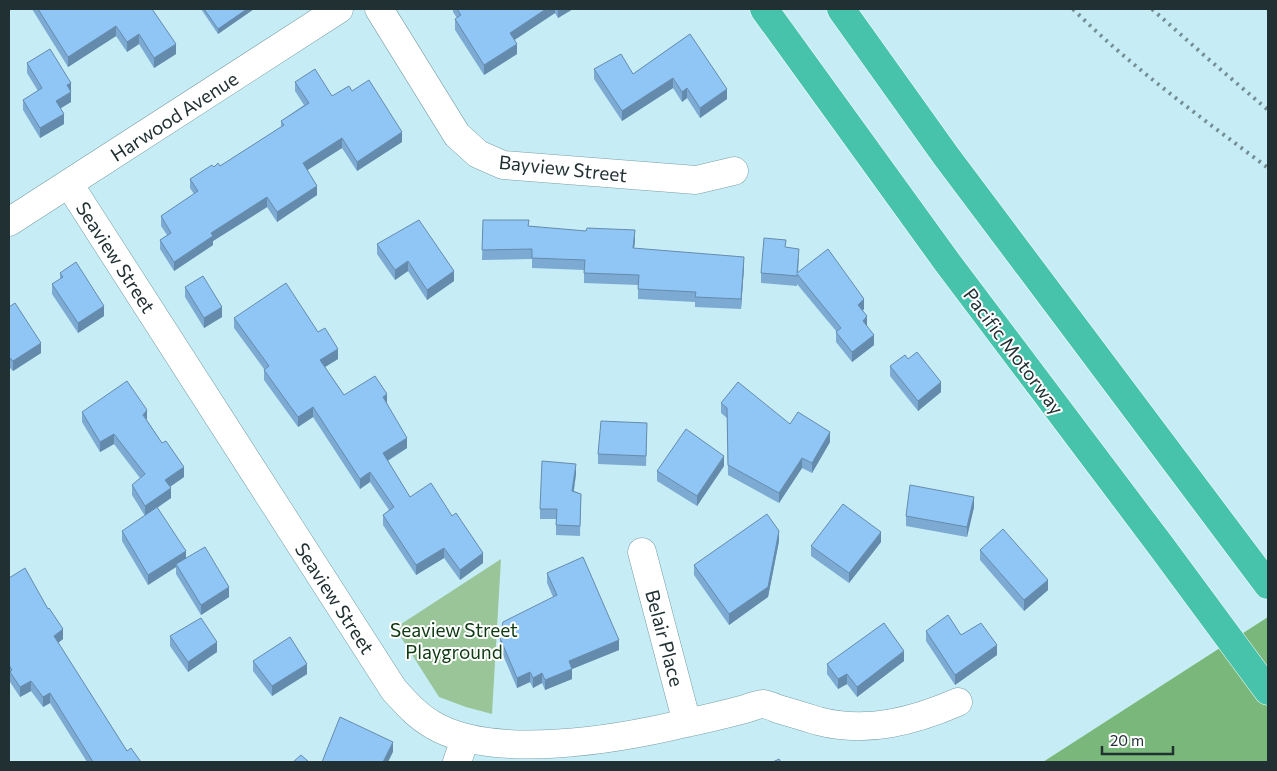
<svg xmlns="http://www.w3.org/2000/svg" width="1277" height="771" viewBox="0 0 1277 771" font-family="Commissioner,sans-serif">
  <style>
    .green { fill: #9ac599 }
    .forest { fill: #79b87a }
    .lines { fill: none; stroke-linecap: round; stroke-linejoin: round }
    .street-casing { stroke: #799ea5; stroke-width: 29 }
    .highway-casing { stroke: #fff; stroke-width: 29 }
    .street { stroke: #fff; stroke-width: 28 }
    .highway { stroke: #47c2ab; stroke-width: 28 }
    .rail { stroke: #748f94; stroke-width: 4; stroke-dasharray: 2.5 5; stroke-linecap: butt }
    .wall { fill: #7caad3 }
    .shaded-wall { fill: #658bac }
    .building { fill: #90c6f5; stroke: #658bac }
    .labels { text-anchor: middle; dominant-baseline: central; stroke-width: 4; stroke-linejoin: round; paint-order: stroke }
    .street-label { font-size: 19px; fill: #213033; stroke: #fff }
    .park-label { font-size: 19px; fill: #0d3a11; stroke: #fff }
  </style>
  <rect width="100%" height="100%" fill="#c6edf5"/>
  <!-- green -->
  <path class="green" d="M501 559 492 714 466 707 439 697 395 628Z"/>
  <!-- forest -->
  <path class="forest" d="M1268 617V762H1043Z"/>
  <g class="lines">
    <!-- street casing -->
    <g class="street-casing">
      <path id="street" d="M379 9 457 135 478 154 503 165 696 180 734 171
        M69 184 394 690C406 703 417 716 433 725 494 761 620 739 686 723 706 719 726 714 745 709 751 707 758 704 764 704 768 705 774 707 778 709 792 713 805 717 818 721 867 734 914 721 958 702
        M9 222 339 9
        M642 552 687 723
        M457 762 465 739"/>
    </g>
    <!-- highway casing -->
    <g class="highway-casing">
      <path id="highway" d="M764 9 947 262 1161 546 1268 691
        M841 9 946 156 1268 585"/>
    </g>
    <!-- street -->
    <use href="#street" class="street"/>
    <!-- highway -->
    <use href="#highway" class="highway"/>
    <!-- rail -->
    <path class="rail" d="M1073 9C1132 68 1202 118 1268 168
      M1152 9 1206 57 1268 110"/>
  </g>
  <!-- wall -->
  <path class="wall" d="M32 9H152L176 54 154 68 139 44 127 52 116 36 68 67Z
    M201 9H254L218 34Z
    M453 9H573L558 18 555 13 514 40 517 54 484 75 455 30V19L457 18 453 12Z
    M690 34 727 99 700 118 687 98 682 102 673 88 622 121 594 79V69L633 74Z
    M27 63 71 83V102L61 108 64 124 40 138 23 110V100L38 91 27 73Z
    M295 82 332 96 352 91 402 142 357 171 342 148 307 170 317 195 277 222 267 207 213 241V245L174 271 160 249V240L167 235 161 226V216L194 194 190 188V179L214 167 220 166 281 127V121L304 105 295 91Z
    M483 220 635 240 634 249 744 267 741 309 695 307V302L638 299V285L584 283V270L532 268V259L482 260Z
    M377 244 454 281 427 300 408 271 395 280 377 254Z
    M786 247 799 259 798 273 864 309 863 310 867 325 874 345 852 362 836 342V331L797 284V286L761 283V273Z
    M60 273 104 316 78 333 52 294V284L60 279Z
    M185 287 222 317 204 328 185 297Z
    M9 307 41 353 13 371 10 368Z
    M234 318 318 332 338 359 325 367 344 395 387 403 407 448 388 461 410 497 483 563 460 580 444 558 416 575 383 525V515L389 510 370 482 360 489 313 417 298 427 264 380V369L234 328Z
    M908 359 941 392 918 411 890 376V366Z
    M721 403 790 424 830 442 812 473 802 468 779 503 728 475 727 418 721 413Z
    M82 412 147 420 184 477 170 487 171 498 157 508 186 558 229 597 201 615 176 574V567L148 585 122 541V531L145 516 132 495V485L140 478 114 444 100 452 82 422Z
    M647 433 646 466 598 464V454Z
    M724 466 697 506 657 481V471Z
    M576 474 574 491 581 494 580 536 556 535V519H540V509Z
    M974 507 967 537 906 526V516Z
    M779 541 768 597 729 625 694 575V565Z
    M881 542 849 583 811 556V546Z
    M980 550 1048 590 1024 611 980 560Z
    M547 573 619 650 572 669V679L545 690 542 683 533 688 530 682 517 688 500 648V638L553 597 547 583Z
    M9 578 63 639 58 643 127 751 141 762H87L50 703 43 707 31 691 20 697 10 682V676L9 675Z
    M926 631 961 635 997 655 955 685 926 641Z
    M170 636 217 652 188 672 170 646Z
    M253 661 307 674 272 696 253 671Z
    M904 661 857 697 847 684 838 689 827 674V664Z"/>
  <!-- shaded-wall -->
  <path class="shaded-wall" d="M247 9H254L218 34V29Z
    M546 9H555V13L510 43V33Z
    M558 9H573L558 18Z
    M116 26V36L68 67V57Z
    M139 34V44L127 52V42Z
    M176 44V54L154 68V58Z
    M517 44V54L484 75V65Z
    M673 78V88L622 121V111Z
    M71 83V102L56 111V101L67 85Z
    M687 88V98L682 102V92Z
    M727 89V99L700 118V108Z
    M64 114V124L40 138V128Z
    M402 132V142L357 171V162Z
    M342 138V148L303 173V163Z
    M317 186V195L277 222V212Z
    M267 197V207L213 241V245L174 271V262L211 233Z
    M635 230V240L633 258V248Z
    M744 257V267L741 309V299Z
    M408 261V271L395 280V270Z
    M454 271V281L427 300V290Z
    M864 299V309L858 315V305Z
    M104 306V316L78 333V323Z
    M222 307V317L204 328V318Z
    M867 316V326L863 321Z
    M874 335V345L852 362V352Z
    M41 343V353L13 371V361Z
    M338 349V359L320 370V360Z
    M10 358V368L9 369V359Z
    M941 382V392L918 411V401Z
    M387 394V404L383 397Z
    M313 407V417L298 427V417Z
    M147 410V420L143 415Z
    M830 432V442L812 473V463Z
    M114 434V444L100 452V442Z
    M407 438V448L383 463V453Z
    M724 456V466L697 506V496Z
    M802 458V468L779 503V493Z
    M576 464V474L572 501V491Z
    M184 467V477L165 490V480Z
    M370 472V482L360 489V479Z
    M171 488V498L145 516V506Z
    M974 497V507L967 537V527Z
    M779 531V541L768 597 729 625V614Z
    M881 532V542L849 583V573Z
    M444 548V558L416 575V565Z
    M186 551V561L176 564V567L148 585V575Z
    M483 553V563L460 580V570Z
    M1048 580V590L1024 611V600Z
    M229 587V597L201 615V605Z
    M63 629V639L54 646V636Z
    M619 640V650L572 669V679L545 690V680L569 661Z
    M217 642V652L188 672V662Z
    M997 645V655L955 685V675Z
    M904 651V661L857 697V687Z
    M307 664V674L272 696V686Z
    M530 672V682L517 688V678Z
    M542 673V683L533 688V678Z
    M847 674V684L838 689V679Z
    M31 681V691L20 697V687Z
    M50 693V703L43 707V697Z
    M393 742V752L388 762H383Z"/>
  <!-- building -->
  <path class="building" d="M38 9H152L176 44 154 58 139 34 127 42 116 26 68 57Z
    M204 9H247L218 29Z
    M457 9H546L510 33 517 44 484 65 455 19 461 15Z
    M690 34 727 89 700 108 687 88 682 92 673 78 622 111 594 69 621 54 633 74Z
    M50 49 71 83 67 85 71 92 56 101 64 114 40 128 23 100 42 88 27 63Z
    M315 69 332 96 349 86 352 91 369 80 402 132 357 162 342 138 303 163 317 186 277 212 267 197 211 233 213 236 174 262 160 240 171 233 161 216 198 191 190 179 212 165 214 167 218 163 220 166 284 125 281 121 309 103 295 82Z
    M419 220 454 271 427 290 408 261 395 270 377 244Z
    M483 220H529L528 226 586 231 587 228 635 230 633 248 744 257 741 299 695 297 696 292 638 289 639 275 584 273 585 260 532 258V249L482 250Z
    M764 238 786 240 785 247 799 249 797 273 828 249 864 299 858 305 867 316 863 321 874 335 852 352 836 332 841 328 797 274V276L761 273Z
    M76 262 104 306 78 323 52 284 63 277 60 273Z
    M203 276 222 307 204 318 185 287Z
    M286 283 318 332 325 328 338 349 320 360 344 395 375 376 387 394 383 397 407 438 383 453 410 497 431 483 452 516 456 513 483 553 460 570 444 548 416 565 383 515 394 507 370 472 360 479 313 407 298 417 264 370 269 366 234 318Z
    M15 303 41 343 13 361 10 358 9 359V307Z
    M917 352 941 382 918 401 890 366 905 355 908 359Z
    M127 381 147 410 143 415 162 443 166 441 184 467 165 480 171 488 145 506 132 485 145 474 114 434 100 442 82 412Z
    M738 382 790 424 798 412 830 432 812 463 802 458 779 493 728 465 727 408 721 403Z
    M601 421 647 423 646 456 598 454Z
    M686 429 724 456 697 496 657 471Z
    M542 461 576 464 572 491 581 494 580 526 556 525 557 509H540Z
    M910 485 974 497 967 527 906 516Z
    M843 504 881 532 849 573 811 546Z
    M157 507 186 551 148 575 122 531Z
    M767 514 779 531 768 587 729 614 694 565Z
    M1003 529 1048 580 1024 600 980 550Z
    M205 547 229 587 201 605 176 564Z
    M583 557 619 640 569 661 572 669 545 680 542 673 533 678 530 672 517 678 500 638 503 622 557 595 547 573Z
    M25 568 48 609 49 608 63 629 54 636 127 751 131 748 141 762H93L50 693 43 697 31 681 20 687 10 672 12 670 9 665V578Z
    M948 615 961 635 981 623 997 645 955 675 926 631Z
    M201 618 217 642 188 662 170 636Z
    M884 623 904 651 857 687 847 674 838 679 827 664Z
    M290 637 307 664 272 686 253 661Z
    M340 717 393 742 383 762H322Z
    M301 755 309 762H293Z
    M779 759 781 762H773Z"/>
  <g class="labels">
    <!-- street labels -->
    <g class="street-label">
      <text transform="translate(174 116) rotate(-33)">Harwood Avenue</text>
      <text transform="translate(563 168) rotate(6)">Bayview Street</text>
      <text transform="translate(116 257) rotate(57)">Seaview Street</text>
      <text transform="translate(1014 351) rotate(53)">Pacific Motorway</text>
      <text transform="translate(335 598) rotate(57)">Seaview Street</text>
      <text transform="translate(665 638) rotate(75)">Belair Place</text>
    </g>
    <!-- park labels -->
    <g class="park-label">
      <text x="454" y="629">Seaview Street<tspan x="454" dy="22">Playground</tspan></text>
    </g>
  </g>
  <!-- border -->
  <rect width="1277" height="771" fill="none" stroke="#213033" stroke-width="20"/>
  <!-- scale -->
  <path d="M1102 746v8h71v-8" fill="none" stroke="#213033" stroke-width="2.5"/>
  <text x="1110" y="746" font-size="15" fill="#213033" stroke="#ffffff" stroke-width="4" paint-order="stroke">20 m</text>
</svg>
